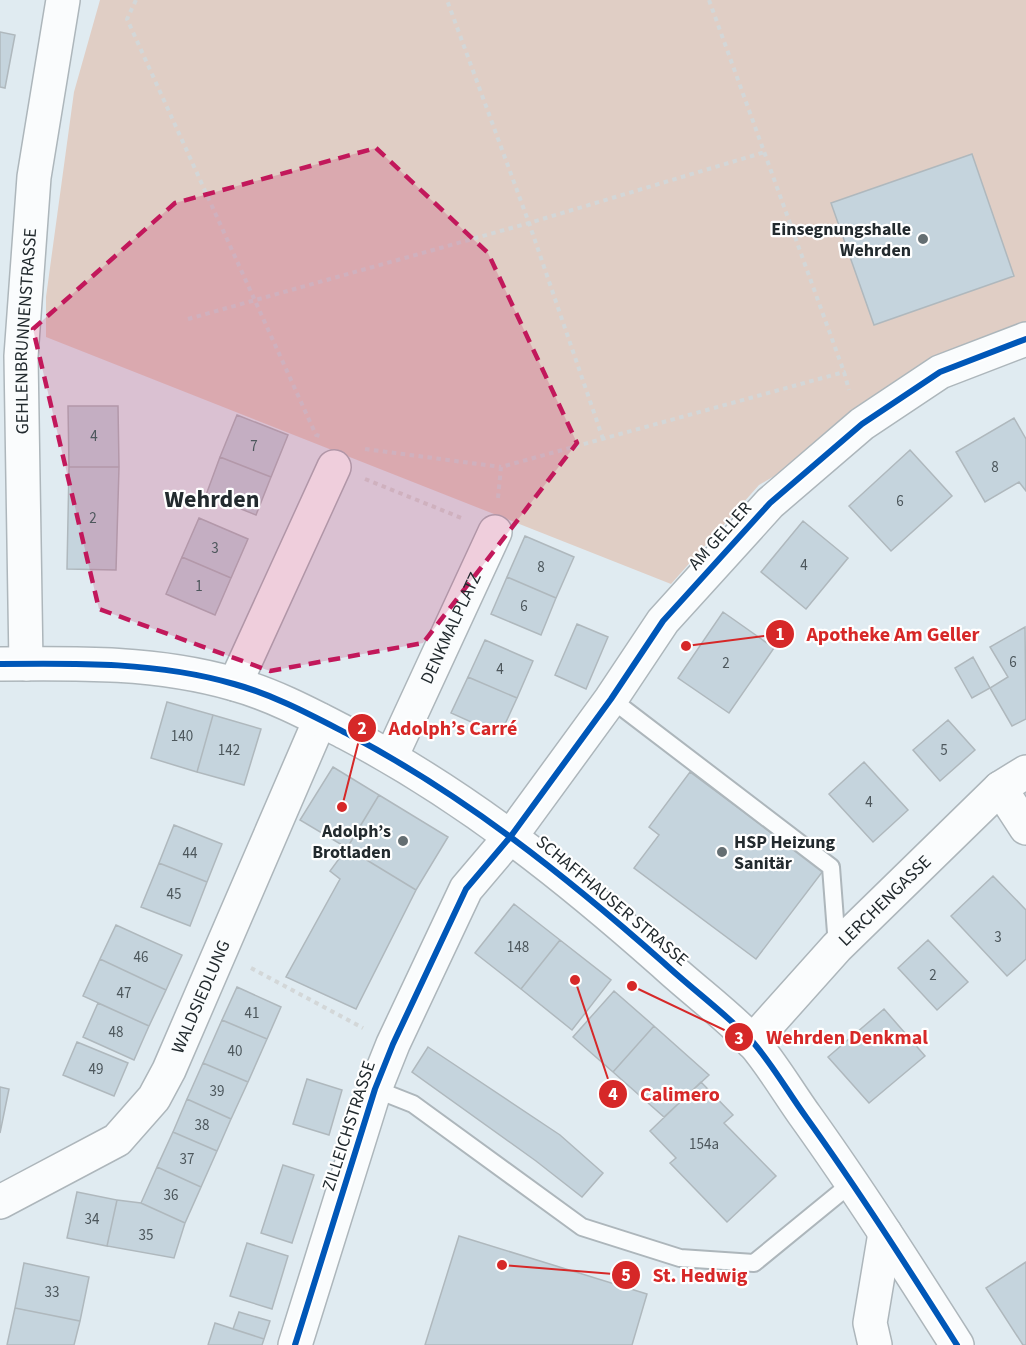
<svg xmlns="http://www.w3.org/2000/svg" width="1026" height="1345" viewBox="0 0 1026 1345" font-family="'Source Sans 3',sans-serif">
  <style>
    .green { fill: #e0cec5 }
    .building { fill: #c5d4dd; stroke: #afb8bd; stroke-width: 1.5 }
    .lines { fill: none; stroke-linecap: round; stroke-linejoin: round }
    .lane-casing { stroke: #adb6bb; stroke-width: 20 }
    .street-casing { stroke: #adb6bb; stroke-width: 36 }
    .secondary-casing { stroke: #adb6bb; stroke-width: 36 }
    .path { stroke: #d3d7d8; stroke-width: 4; stroke-dasharray: 4.5 4.5; stroke-linecap: butt }
    .lane { stroke: #fafcfd; stroke-width: 16 }
    .street { stroke: #fafcfd; stroke-width: 33 }
    .secondary { stroke: #fafcfd; stroke-width: 33 }
    .cycleway-casing { stroke: #fff; stroke-width: 10 }
    .cycleway { stroke: #0057b8; stroke-width: 6 }
    .marked { fill: #c2185b; fill-opacity: 0.2; stroke: #c2185b; stroke-width: 4.5; stroke-dasharray: 12 8; stroke-linejoin: round }
    .poi-dot { fill: #646e72; stroke: #fff; stroke-width: 2 }
    .labels { text-anchor: middle; dominant-baseline: central; stroke-width: 4.5; stroke-linejoin: round; paint-order: stroke }
    .number-label { font-size: 15px; fill: #4d575c }
    .poi-label { font-size: 18px; font-weight: bold; fill: #222a2e; stroke: #fff; text-anchor: end }
    .street-label { font-size: 18px; fill: #222a2e; stroke: #fff }
    .district-label { font-size: 24px; font-weight: bold; fill: #222a2e; stroke: #fff }
    .leader { fill: none; stroke: #d62828; stroke-width: 2 }
    .callout-dot { fill: #d62828; stroke: #fff; stroke-width: 2 }
    .mark-label { font-size: 18px; text-anchor: middle; font-weight: bold; fill: #fff }
    .callout-label { font-size: 20px; text-anchor: middle; font-weight: bold; fill: #d62828; stroke: #fff; stroke-width: 4.5; stroke-linejoin: round; paint-order: stroke }
  </style>
  <rect width="100%" height="100%" fill="#e0ebf1"/>
  <!-- green -->
  <path class="green" d="M100 0H1026V331L1013 336 759 485 671 584 46 337V297L74 92Z"/>
  <!-- building -->
  <path class="building" d="M0 32 15 35 5 88 0 87Z
    M972 154 1014 276 874 325 831 203Z
    M68 406H118L119 467H69Z
    M237 415 288 435 271 477 220 457Z
    M1014 418 1026 439V491L1019 482 985 502 956 452Z
    M910 450 952 496 891 551 849 506Z
    M220 457 271 477 256 515 206 495Z
    M69 467H119L116 570 67 569Z
    M199 518 248 539 231 578 182 557Z
    M803 521 848 558 806 609 761 572Z
    M525 536 574 557 556 598 507 577Z
    M182 557 231 578 215 615 166 594Z
    M507 577 556 598 541 635 491 614Z
    M723 612 774 648 729 713 678 678Z
    M577 624 608 637 586 689 555 675Z
    M1025 627 1026 719 1012 726 990 688 1008 677 990 647Z
    M485 640 533 661 517 698 468 677Z
    M973 657 990 688 972 698 955 668Z
    M468 677 517 698 500 735 451 713Z
    M167 702 213 715 197 772 151 758Z
    M213 715 261 729 244 785 197 772Z
    M948 720 975 750 940 781 913 750Z
    M864 762 908 810 873 842 829 794Z
    M333 767 379 795 347 848 300 820Z
    M690 772 823 871 756 959 634 868 659 835 649 827Z
    M379 795 448 837 416 890 347 848Z
    M174 825 222 844 207 882 159 863Z
    M347 848 416 890 356 1009 286 977 340 879 330 871Z
    M159 863 207 882 190 926 141 907Z
    M993 876 1026 910V959L1007 976 951 916Z
    M514 904 560 940 521 989 475 953Z
    M116 925 182 955 166 990 100 959Z
    M560 940 611 980 572 1030 521 989Z
    M928 940 968 982 937 1010 898 968Z
    M100 959 166 990 149 1026 83 996Z
    M237 987 281 1007 267 1039 222 1020Z
    M614 991 654 1026 613 1072 573 1037Z
    M98 1003 149 1026 134 1060 83 1037Z
    M884 1009 925 1056 869 1103 828 1057Z
    M222 1020 267 1039 248 1082 203 1063Z
    M654 1026 709 1075 664 1117 613 1072Z
    M77 1042 128 1063 114 1096 63 1075Z
    M428 1047 560 1135 603 1173 582 1197 536 1161 412 1072Z
    M203 1063 248 1082 231 1119 187 1099Z
    M307 1079 342 1090 329 1135 293 1124Z
    M701 1082 733 1115 724 1123 776 1176 727 1222 670 1163 676 1158 650 1131Z
    M0 1087 9 1089 0 1133Z
    M187 1099 231 1119 217 1151 173 1132Z
    M173 1132 217 1151 201 1187 157 1167Z
    M283 1165 314 1175 292 1243 261 1233Z
    M157 1167 201 1187 185 1223 141 1203Z
    M77 1192 117 1200 107 1246 67 1238Z
    M117 1200 141 1203 185 1223 174 1258 107 1246Z
    M459 1236 647 1294 632 1345H425Z
    M247 1243 288 1256 272 1309 230 1296Z
    M1026 1262V1345H1023L986 1288Z
    M24 1263 89 1277 80 1321 15 1308Z
    M15 1308 80 1321 74 1345H7Z
    M239 1312 270 1321 264 1339 233 1329Z
    M215 1323 264 1339 262 1345H208Z"/>
  <g class="lines">
    <!-- lane casing -->
    <g class="lane-casing">
      <path id="lane" d="M611 699 831 867 837 946
        M375 1089 413 1104 582 1227 680 1258 754 1263 853 1182"/>
    </g>
    <!-- street casing -->
    <g class="street-casing">
      <g id="street">
        <path id="s1" d="M26 664 21 356 34 177 63 0"/>
        <path d="M235 684 334 467"/>
        <path id="s2" d="M391 757 495 532"/>
        <path d="M1000 788 1026 828"/>
        <path id="s3" d="M752 1042 837 947 1000 788 1026 772"/>
        <path id="s4" d="M0 1202 117 1140 154 1098 169 1070 320 720"/>
        <path d="M295 1345 375 1089 393 1044 466 889 511 836 611 699 663 621 770 503 862 424 940 372 1026 339"/>
        <path d="M875 1345 870 1323 885 1233"/>
      </g>
    </g>
    <!-- secondary casing -->
    <g class="secondary-casing">
      <path id="secondary" d="M0 664C79 663 158 662 234 684 274 695 311 715 348 734 464 795 566 876 664 963 692 989 725 1013 752 1041 772 1064 788 1092 806 1117 859 1191 908 1268 957 1345"/>
    </g>
    <!-- path -->
    <path class="path" d="M136 0 127 19 316 435 320 436
      M709 0 844 372
      M188 319 529 223 447 0
      M603 439 529 223 765 152
      M365 449 501 467
      M365 479 464 519
      M498 498 501 467 844 372 849 390
      M251 968 363 1028"/>
    <!-- lane -->
    <use href="#lane" class="lane"/>
    <!-- street -->
    <use href="#street" class="street"/>
    <!-- secondary -->
    <use href="#secondary" class="secondary"/>
    <!-- cycleway casing -->
    <g class="cycleway-casing">
      <path id="cycleway" d="M0 664C79 663 158 662 234 684 274 695 311 715 348 734 464 795 566 876 664 963 692 989 725 1013 752 1041 772 1064 788 1092 806 1117 859 1191 908 1268 957 1345
        M295 1345 375 1089 393 1044 466 889 511 836 611 699 663 621 770 503 862 424 940 372 1026 339"/>
    </g>
    <!-- cycleway -->
    <use href="#cycleway" class="cycleway"/>
  </g>
  <!-- marked area -->
  <path class="marked" d="M376 148 488 253 577 443 423 643 270 671 99 609 33 329 175 203Z"/>
  <!-- markers -->
  <g class="poi-dot">
    <circle cx="923" cy="239" r="6"/>
    <circle cx="403" cy="841" r="6"/>
    <circle cx="722" cy="852" r="6"/>
  </g>
  <g class="labels">
    <!-- number labels -->
    <g class="number-label">
      <text x="94" y="436">4</text>
      <text x="254" y="446">7</text>
      <text x="995" y="467">8</text>
      <text x="900" y="501">6</text>
      <text x="93" y="518">2</text>
      <text x="215" y="548">3</text>
      <text x="804" y="565">4</text>
      <text x="541" y="567">8</text>
      <text x="199" y="586">1</text>
      <text x="524" y="606">6</text>
      <text x="1013" y="662">6</text>
      <text x="726" y="663">2</text>
      <text x="500" y="669">4</text>
      <text x="182" y="736">140</text>
      <text x="229" y="750">142</text>
      <text x="944" y="750">5</text>
      <text x="869" y="802">4</text>
      <text x="190" y="853">44</text>
      <text x="174" y="894">45</text>
      <text x="998" y="937">3</text>
      <text x="518" y="947">148</text>
      <text x="141" y="957">46</text>
      <text x="933" y="975">2</text>
      <text x="124" y="993">47</text>
      <text x="252" y="1013">41</text>
      <text x="116" y="1032">48</text>
      <text x="235" y="1051">40</text>
      <text x="96" y="1069">49</text>
      <text x="217" y="1091">39</text>
      <text x="202" y="1125">38</text>
      <text x="704" y="1144">154a</text>
      <text x="187" y="1159">37</text>
      <text x="171" y="1195">36</text>
      <text x="92" y="1219">34</text>
      <text x="146" y="1235">35</text>
      <text x="52" y="1292">33</text>
    </g>
    <!-- poi labels -->
    <g class="poi-label">
      <text x="911" y="229">Einsegnungshalle<tspan x="911" dy="21">Wehrden</tspan></text>
      <text x="391" y="831">Adolph’s<tspan x="391" dy="21">Brotladen</tspan></text>
      <text x="734" y="842" text-anchor="start">HSP Heizung<tspan x="734" dy="21">Sanitär</tspan></text>
    </g>
    <!-- street labels -->
    <g class="street-label">
      <text stroke="none"><textPath href="#s1" startOffset="333">GEHLENBRUNNENSTRASSE</textPath></text>
      <text transform="translate(720 536) rotate(-48)">AM GELLER</text>
      <text stroke="none"><textPath href="#s2" startOffset="142">DENKMALPLATZ</textPath></text>
      <text transform="translate(612 901) rotate(40)">SCHAFFHAUSER STRASSE</text>
      <text stroke="none"><textPath href="#s3" startOffset="194">LERCHENGASSE</textPath></text>
      <text stroke="none"><textPath href="#s4" startOffset="300">WALDSIEDLUNG</textPath></text>
      <text transform="translate(349 1126) rotate(-72)">ZILLEICHSTRASSE</text>
    </g>
    <!-- district labels -->
    <g class="district-label">
      <text x="212" y="499">Wehrden</text>
    </g>
  </g>
  <!-- callouts -->
  <path class="leader" d="M686 646L780 634M342 807L362 728M632 986L739 1037M575 980L613 1094M502 1265L626 1275"/>
  <g class="callout-dot">
    <circle cx="686" cy="646" r="6"/>
    <circle cx="342" cy="807" r="6"/>
    <circle cx="632" cy="986" r="6"/>
    <circle cx="575" cy="980" r="6"/>
    <circle cx="502" cy="1265" r="6"/>
    <circle cx="780" cy="634" r="15"/>
    <circle cx="362" cy="728" r="15"/>
    <circle cx="739" cy="1037" r="15"/>
    <circle cx="613" cy="1094" r="15"/>
    <circle cx="626" cy="1275" r="15"/>
  </g>
  <g class="mark-label">
    <text x="780" y="640">1</text>
    <text x="362" y="734">2</text>
    <text x="739" y="1044">3</text>
    <text x="613" y="1100">4</text>
    <text x="626" y="1281">5</text>
  </g>
  <g class="callout-label">
    <text x="893" y="641">Apotheke Am Geller</text>
    <text x="453" y="735">Adolph’s Carré</text>
    <text x="847" y="1044">Wehrden Denkmal</text>
    <text x="680" y="1101">Calimero</text>
    <text x="700" y="1282">St. Hedwig</text>
  </g>
</svg>
